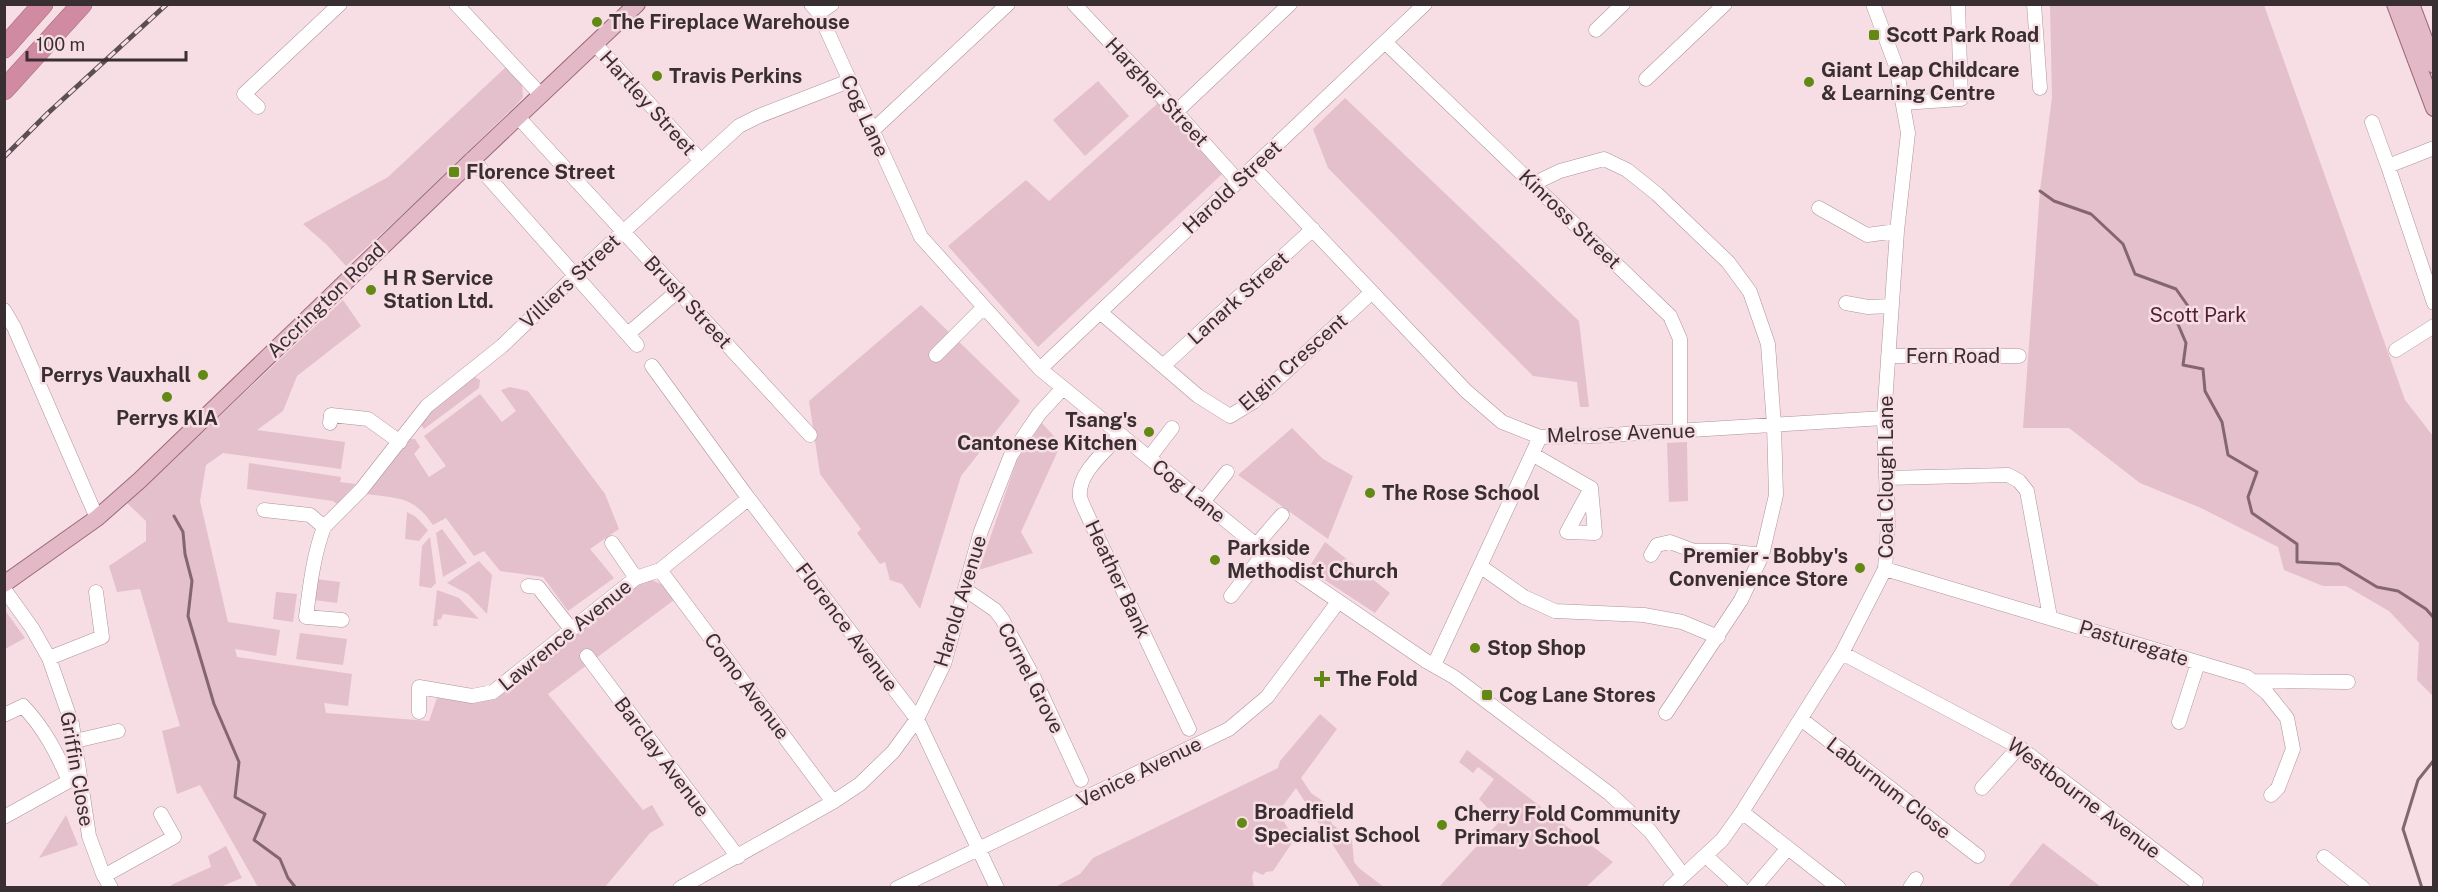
<svg xmlns="http://www.w3.org/2000/svg" width="2438" height="892" viewBox="0 0 2438 892" font-family="'Public Sans',sans-serif">
  <style>
    .green { fill: #e3c0cb }
    .lines { fill: none; stroke-linecap: round; stroke-linejoin: round }
    .stream { stroke: #846670; stroke-width: 3 }
    .minor-casing { stroke: #ac949b; stroke-width: 15 }
    .major-casing { stroke: #9b6a7a; stroke-width: 18 }
    .highway-casing { stroke: #9b6a7a; stroke-width: 21 }
    .minor { stroke: #fff; stroke-width: 14 }
    .major { stroke: #e3b9c7; stroke-width: 16 }
    .highway { stroke: #d08aa1; stroke-width: 20 }
    .rail-casing { stroke: #5c4f53; stroke-width: 5 }
    .rail { stroke: #f7dde4; stroke-width: 3; stroke-dasharray: 9; stroke-linecap: butt }
    .poi-dot { fill: #628914; stroke: #f7dde4; stroke-width: 2 }
    .labels { text-anchor: middle; dominant-baseline: central; stroke-width: 5; stroke-linejoin: round; paint-order: stroke }
    .poi-label { font-size: 20px; font-weight: bold; fill: #392f32; stroke: #f7dde4; text-anchor: start }
    .street-label { font-size: 20px; fill: #392f32; stroke: #f7dde4 }
    .park-label { font-size: 20px; fill: #511f33; stroke: #f7dde4 }
  </style>
  <rect width="100%" height="100%" fill="#f7dde4"/>
  <!-- green -->
  <path class="green" d="M2050 5H2264L2405 400 2433 436V696L2417 680 2419 643 2389 611 2346 586H2323L2284 570 2278 547 2201 508 2140 483 2069 428H2023L2040 191 2052 97Z
    M506 67 522 84 523 97 518 103 401 216 346 266 326 244 303 224 388 177Z
    M1098 81 1129 116 1085 156 1053 120Z
    M1345 98 1579 321 1589 407H1580L1577 382 1533 376 1328 168 1313 129Z
    M1158 103 1222 174 1038 347 948 246 1026 180 1049 201Z
    M343 300 361 326 297 376 283 411 257 430 345 442 341 469 223 453 206 465 200 501 228 622 280 630 276 656 235 649 237 657 352 674 348 706 324 703 326 713 429 721 437 698 477 702 500 695 634 586 650 579 671 589 678 597 548 694 643 810 652 805 664 825 650 833 605 887H258L200 785 177 794 162 731 180 726 140 589 117 592 109 566 146 541V521L127 503Z
    M921 305 1020 401 961 476 920 609 902 584 890 580 885 562 880 564 857 533 861 529 820 474 809 401Z
    M473 376 480 380 479 388 424 429 420 424 427 414Z
    M510 387 528 391 605 494 619 529 590 549 614 578 568 611 543 577 500 571 484 551 474 556 446 518 433 525C413 496 400 499 367 494L410 439H415L420 447 414 454 429 477 446 466 424 436 480 394 502 422 516 411 501 390Z
    M1042 423 1061 444 1021 532 1033 553 979 570 1017 460Z
    M1292 428 1323 459 1353 476 1328 539 1238 475Z
    M1687 442 1688 501 1669 502 1667 443Z
    M249 463 341 477 340 482 356 484 337 504 333 501 247 489Z
    M407 512 416 517 428 530 419 541 405 539Z
    M442 529 467 563 443 577 436 533Z
    M430 537 436 583 431 588 419 586 422 546Z
    M1325 542 1390 593 1375 613 1308 569Z
    M479 561 492 575 487 614 468 594 447 583Z
    M316 579 340 582 337 603 314 600Z
    M437 590 459 598 479 619 443 614 441 619 437 620 438 626H433Z
    M276 592 297 594 293 622 273 619Z
    M4 609 25 638 5 649H4Z
    M300 633 347 639 343 665 296 659Z
    M1320 714 1337 729 1301 778 1311 793 1324 802 1332 824 1352 840 1354 862 1360 869 1384 887H1360L1296 788 1278 812 1289 830 1287 835 1294 840 1273 871 1266 872 1263 875 1254 871 1252 877 1254 887H1055L1080 874 1093 858 1278 768 1280 761Z
    M1467 750 1613 862 1586 887H1439L1500 821 1479 799 1494 779 1478 767 1473 773 1459 762Z
    M66 815 78 845 39 858Z
    M2043 843 2101 887H2008Z
    M226 846 242 878 220 887 173 888 171 885 211 867 208 856Z"/>
  <g class="lines">
    <!-- stream -->
    <path class="stream" d="M2040 191 2054 201 2091 214 2123 244 2135 274 2176 289 2188 306 2177 322 2186 343 2183 365 2203 369 2205 391 2222 422 2228 455 2257 472 2248 497 2252 513 2297 544V562L2339 564 2377 587 2398 591 2426 609 2434 618
      M174 516 183 532 185 554 192 581 188 616 214 704 239 762 235 797 265 814 254 840 280 859 288 878 296 888
      M2422 888 2403 829 2418 780 2434 760"/>
    <!-- minor casing -->
    <g class="minor-casing">
      <path id="minor" d="M456 4 541 95
        M811 4 819 13 921 237 1040 369 1256 545 1426 661 1454 677 1610 794 1650 831 1683 875
        M1074 4 1176 112 1238 181
        M2034 4 2040 88
        M819 13 832 4
        M1596 30 1623 4
        M1385 42 1670 316 1680 339V431
        M596 45 701 161
        M1646 79 1725 4
        M1903 103 1961 99 1958 4
        M258 107 244 94 340 4
        M1176 112 1290 4
        M518 117 810 435
        M2372 122 2388 166
        M872 131 1008 4
        M2434 148 2388 166 2434 303
        M472 159 637 345
        M1253 167 1466 391 1502 422 1540 437 1594 436 1884 418
        M1533 184 1560 171 1604 159 1627 170 1657 194 1728 262 1750 292 1768 344 1774 425 1776 495 1762 555 1741 600 1666 713
        M1819 208 1867 235 1897 231
        M1846 303 1868 307 1891 306
        M4 310 14 327 97 518
        M1100 312 1198 396 1230 416 1253 402 1372 292
        M629 333 679 290
        M2396 350 2434 326
        M936 355 984 307
        M1888 356H2019
        M652 366 746 495 917 719 997 888
        M1163 366 1313 229
        M1040 369 1425 4
        M330 423 331 415 368 419 400 442
        M1120 435C1106 451 1077 473 1080 497 1082 505 1088 515 1091 523L1189 729
        M1532 454 1591 488 1595 533 1567 532 1591 488
        M1149 458 1172 428
        M1886 478 2008 475 2019 481 2027 491 2050 617
        M1203 502 1227 472
        M264 510 310 515 324 527
        M612 543 636 578
        M1256 545 1282 515
        M1651 555 1657 545 1670 542 1694 551H1727L1762 555
        M1480 566 1524 597 1555 611 1644 615 1682 622 1718 637
        M1885 569 2247 677 2267 693 2287 718 2293 749 2278 788 2271 795
        M660 570 833 802
        M528 586 538 587 571 629
        M4 589 32 628 49 658 72 724 89 836 103 874 111 888
        M966 590 995 610 1002 619 1034 678 1081 780
        M1231 596 1265 552
        M342 620 306 617C310 586 313 557 324 527L361 490 427 406 502 346 576 275 739 126 759 116 849 81
        M1842 653 2019 747 2196 882
        M587 656 738 857
        M49 658 102 637 96 592
        M1434 665 1540 437
        M2252 681 2348 682
        M419 712V687L472 696 493 692 636 578 660 570 748 499
        M4 715 23 706C44 728 57 753 69 781L4 817
        M1801 719 1978 856
        M2179 722 2198 663
        M75 741 118 731
        M1982 788 2019 747
        M1742 812 1839 888
        M1706 856 1741 888
        M2324 857 2363 888
        M104 876 174 837 161 814
        M680 888 833 802 860 784 893 752 917 719 944 664 981 531 1011 455 1039 414 1063 388
        M897 888 1229 729 1267 697 1338 602
        M1670 888 1722 840 1742 812 1842 653 1885 569 1888 525 1884 418 1897 231 1908 133 1896 66 1873 4
        M1754 888 1788 848
        M1910 888 1916 879"/>
    </g>
    <!-- major casing -->
    <g class="major-casing">
      <path id="major" d="M2395 4 2434 108
        M2411 4 2434 65
        M4 584 97 518 140 480 466 166 637 4"/>
    </g>
    <!-- highway casing -->
    <g class="highway-casing">
      <path id="highway" d="M4 48 43 4
        M4 90 82 4"/>
    </g>
    <!-- minor -->
    <use href="#minor" class="minor"/>
    <!-- major -->
    <use href="#major" class="major"/>
    <!-- highway -->
    <use href="#highway" class="highway"/>
    <!-- rail casing -->
    <g class="rail-casing">
      <path id="rail" d="M4 157 48 113 167 4"/>
    </g>
    <!-- rail -->
    <use href="#rail" class="rail"/>
  </g>
  <!-- markers -->
  <g class="poi-dot">
    <circle cx="597" cy="22" r="6"/>
    <rect x="1868" y="29" width="12" height="12" rx="3"/>
    <circle cx="657" cy="76" r="6"/>
    <circle cx="1809" cy="82" r="6"/>
    <rect x="448" y="166" width="12" height="12" rx="3"/>
    <circle cx="371" cy="290" r="6"/>
    <circle cx="203" cy="375" r="6"/>
    <circle cx="167" cy="397" r="6"/>
    <circle cx="1149" cy="432" r="6"/>
    <circle cx="1370" cy="493" r="6"/>
    <circle cx="1215" cy="560" r="6"/>
    <circle cx="1860" cy="568" r="6"/>
    <circle cx="1475" cy="648" r="6"/>
    <path d="M1319 670h6v6h6v6h-6v6h-6v-6h-6v-6h6z"/>
    <rect x="1481" y="689" width="12" height="12" rx="3"/>
    <circle cx="1242" cy="823" r="6"/>
    <circle cx="1442" cy="825" r="6"/>
  </g>
  <g class="labels">
    <!-- poi labels -->
    <g class="poi-label">
      <text x="609" y="22">The Fireplace Warehouse</text>
      <text x="1886" y="35">Scott Park Road</text>
      <text x="1821" y="70">Giant Leap Childcare<tspan x="1821" dy="23">&amp; Learning Centre</tspan></text>
      <text x="669" y="76">Travis Perkins</text>
      <text x="466" y="172">Florence Street</text>
      <text x="383" y="278">H R Service<tspan x="383" dy="23">Station Ltd.</tspan></text>
      <text x="191" y="375" text-anchor="end">Perrys Vauxhall</text>
      <text x="167" y="418" text-anchor="middle">Perrys KIA</text>
      <text x="1137" y="420" text-anchor="end">Tsang's<tspan x="1137" dy="23">Cantonese Kitchen</tspan></text>
      <text x="1382" y="493">The Rose School</text>
      <text x="1227" y="548">Parkside<tspan x="1227" dy="23">Methodist Church</tspan></text>
      <text x="1848" y="556" text-anchor="end">Premier - Bobby's<tspan x="1848" dy="23">Convenience Store</tspan></text>
      <text x="1487" y="648">Stop Shop</text>
      <text x="1336" y="679">The Fold</text>
      <text x="1499" y="695">Cog Lane Stores</text>
      <text x="1254" y="812">Broadfield<tspan x="1254" dy="23">Specialist School</tspan></text>
      <text x="1454" y="814">Cherry Fold Community<tspan x="1454" dy="23">Primary School</tspan></text>
    </g>
    <!-- street labels -->
    <g class="street-label">
      <text transform="translate(1157 92) rotate(47)">Hargher Street</text>
      <text transform="translate(648 103) rotate(48)">Hartley Street</text>
      <text transform="translate(865 116) rotate(65)">Cog Lane</text>
      <text transform="translate(1232 187) rotate(-43)">Harold Street</text>
      <text transform="translate(1570 219) rotate(44)">Kinross Street</text>
      <text transform="translate(570 281) rotate(-43)">Villiers Street</text>
      <text transform="translate(1238 298) rotate(-42)">Lanark Street</text>
      <text transform="translate(326 300) rotate(-44)">Accrington Road</text>
      <text transform="translate(688 302) rotate(47)">Brush Street</text>
      <text x="1953" y="356">Fern Road</text>
      <text transform="translate(1293 362) rotate(-41)">Elgin Crescent</text>
      <text transform="translate(1621 433) rotate(-2)">Melrose Avenue</text>
      <text transform="translate(1886 477) rotate(-90)">Coal Clough Lane</text>
      <text transform="translate(1189 491) rotate(39)">Cog Lane</text>
      <text transform="translate(1118 579) rotate(65)">Heather Bank</text>
      <text transform="translate(960 601) rotate(-73)">Harold Avenue</text>
      <text transform="translate(847 627) rotate(53)">Florence Avenue</text>
      <text transform="translate(565 635) rotate(-39)">Lawrence Avenue</text>
      <text transform="translate(2134 643) rotate(17)">Pasturegate</text>
      <text transform="translate(1031 678) rotate(63)">Cornel Grove</text>
      <text transform="translate(747 686) rotate(53)">Como Avenue</text>
      <text transform="translate(662 757) rotate(53)">Barclay Avenue</text>
      <text transform="translate(77 769) rotate(80)">Griffin Close</text>
      <text transform="translate(1139 772) rotate(-26)">Venice Avenue</text>
      <text transform="translate(1889 788) rotate(38)">Laburnum Close</text>
      <text transform="translate(2084 798) rotate(37)">Westbourne Avenue</text>
    </g>
    <!-- park labels -->
    <g class="park-label">
      <text x="2198" y="315">Scott Park</text>
    </g>
  </g>
  <!-- border -->
  <rect width="2438" height="892" fill="none" stroke="#392f32" stroke-width="12"/>
  <!-- scale -->
  <path d="M27 51v9h159v-9" fill="none" stroke="#392f32" stroke-width="3"/>
  <text x="36" y="51" font-size="18" fill="#392f32" stroke="#f7dde4" stroke-width="4.5" paint-order="stroke">100 m</text>
</svg>
